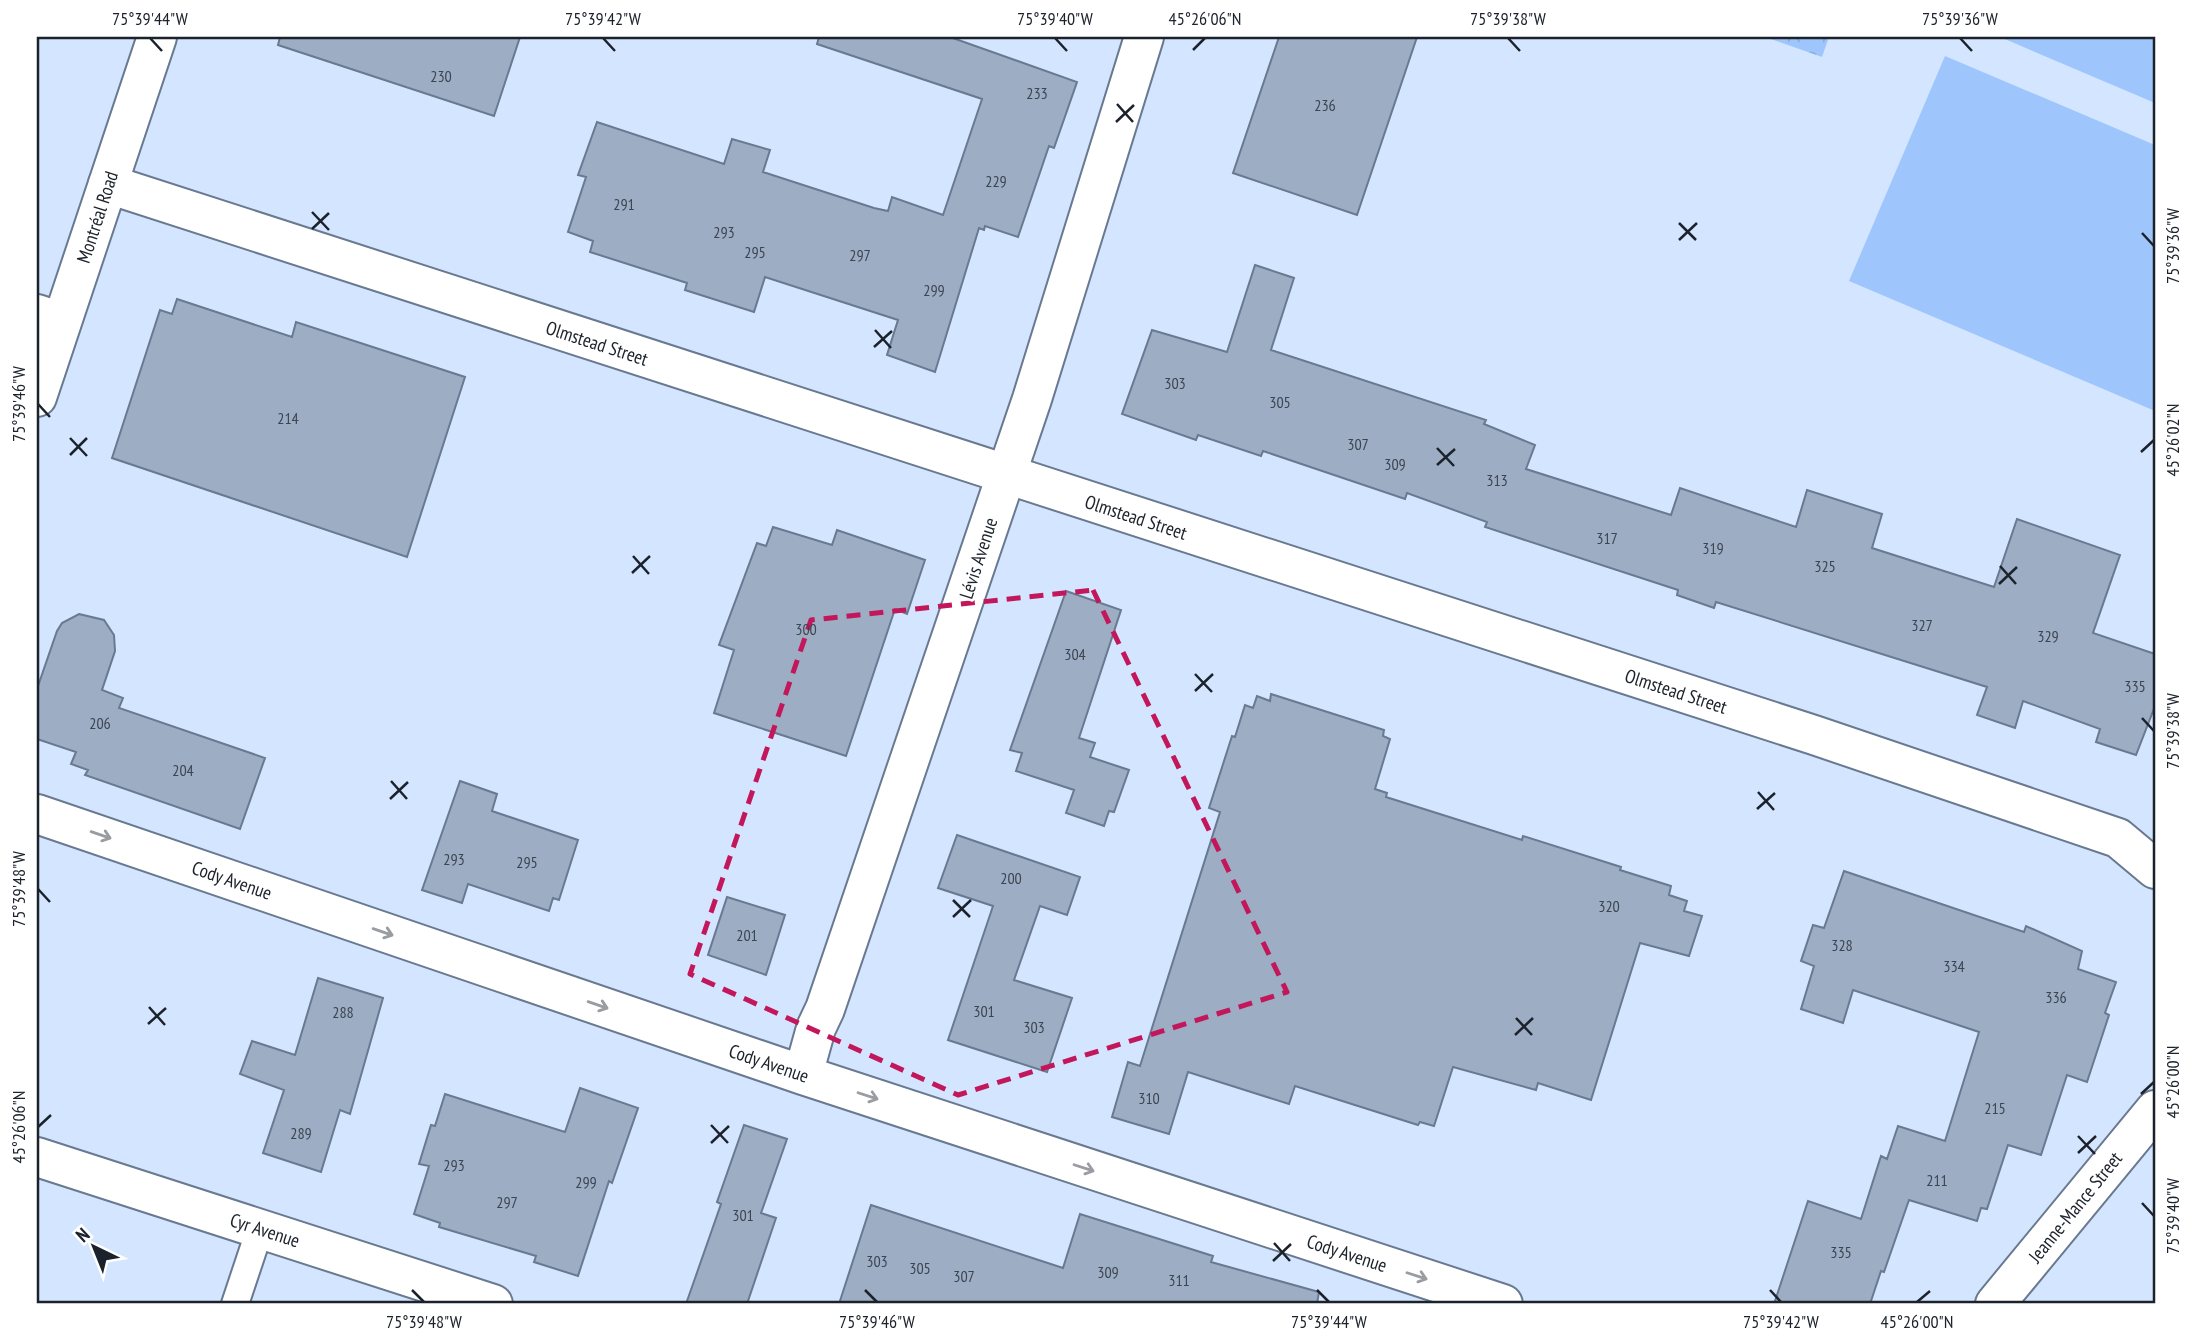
<svg xmlns="http://www.w3.org/2000/svg" width="2192" height="1341" viewBox="0 0 2192 1341" font-family="'PT Sans Narrow',sans-serif">
  <style>
    .park { fill: url(#park-crowns) }
    .pitch { fill: #9ec6fc }
    .building { fill: #9cadc4; stroke: #69798f; stroke-width: 2 }
    .lines { fill: none; stroke-linecap: round; stroke-linejoin: round }
    .service-casing { stroke: #69798f; stroke-width: 30 }
    .minor-casing { stroke: #69798f; stroke-width: 42 }
    .tertiary-casing { stroke: #69798f; stroke-width: 42 }
    .primary-casing { stroke: #69798f; stroke-width: 42 }
    .service { stroke: #fff; stroke-width: 26 }
    .minor { stroke: #fff; stroke-width: 38 }
    .tertiary { stroke: #fff; stroke-width: 38 }
    .primary { stroke: #fff; stroke-width: 38 }
    .oneway { stroke: #999ca0 }
    .marked { fill: none; stroke: #c2185b; stroke-width: 5; stroke-dasharray: 14 9; stroke-linejoin: round }
    .ticks { fill: none; stroke: #1c222b; stroke-width: 2.5 }
    .labels { text-anchor: middle; dominant-baseline: central; stroke-width: 5; stroke-linejoin: round; paint-order: stroke }
    .number-label { font-size: 16px; fill: #3c4551 }
    .street-label { font-size: 19px; fill: #1c222b; stroke: #fff }
    .neatline { fill: none; stroke: #1c222b; stroke-width: 2.5 }
    .ticks-label { font-size: 18px; text-anchor: middle; fill: #1c222b }
  </style>
  <defs>
    <pattern id="park-crowns" width="20" height="18" patternUnits="userSpaceOnUse" patternTransform="scale(1.75)"><rect width="20" height="18" fill="#9ec6fc"/><path d="M2 6a3 3 0 1 1 6 0M12 15a3 3 0 1 1 6 0" fill="none" stroke="#88aad8"/></pattern>
  </defs>
  <rect width="100%" height="100%" fill="#d4e6ff"/>
  <!-- park -->
  <path class="park" d="M1765 37H1829L1822 57Z"/>
  <!-- pitch -->
  <path class="pitch" d="M2000 37H2155V103Z
    M1945 56 2155 145V411L1849 281Z"/>
  <!-- building -->
  <path class="building" d="M280 37H520L494 116 278 45Z
    M819 37H950L1077 82 1054 148 1049 146 1018 237 985 226 984 230 979 228 935 372 887 355 898 320 765 277 754 312 685 290 687 283 590 252 593 241 568 232 586 177 578 175 597 122 724 164 732 139 770 150 763 172 874 208 888 211 892 197 943 215 982 99 817 44Z
    M1279 37H1417L1357 215 1233 173Z
    M1255 265 1294 278 1271 350 1486 420 1484 424 1535 445 1526 469 1671 515 1680 488 1796 527 1807 490 1882 514 1872 548 1994 587 2017 519 2120 555 2093 633 2155 654V706L2136 755 2096 742 2100 729 2023 701 2015 728 1977 715 1987 687 1716 602 1714 608 1677 595 1678 590 1485 527 1487 522 1407 493 1405 499 1263 451 1261 456 1198 435 1196 440 1122 414 1152 330 1227 352Z
    M177 299 292 337 296 322 465 377 407 557 112 458 160 310 172 314Z
    M773 527 832 545 837 530 925 560 907 614 895 609 846 756 714 713 734 650 719 645 757 543 766 546Z
    M1066 591 1121 610 1079 738 1095 743 1090 757 1129 770 1114 812 1109 811 1104 826 1066 813 1074 790 1016 771 1022 753 1010 750Z
    M79 614 104 620 114 635 115 651 102 690 123 698 119 708 265 758 240 829 85 775 88 770 71 764 76 752 37 739V689L57 631 62 623Z
    M1271 694 1384 730 1383 736 1390 739 1375 789 1387 793 1386 797 1522 840 1523 836 1621 867 1620 870 1671 886 1669 895 1687 901 1684 911 1702 916 1689 956 1640 943 1591 1100 1538 1083 1536 1090 1453 1067 1434 1126 1420 1122 1418 1125 1295 1086 1289 1104 1188 1072 1169 1134 1112 1117 1128 1062 1140 1066 1220 812 1209 808 1232 736 1235 737 1245 705 1253 708 1257 696 1270 701Z
    M460 781 497 794 492 811 578 840 559 900 553 898 549 911 468 884 462 903 422 890Z
    M957 835 1080 877 1067 915 1040 906 1014 980 1072 998 1047 1072 948 1040 993 906 938 888Z
    M1844 871 2024 932 2026 926 2082 951 2078 969 2116 982 2105 1013 2109 1015 2087 1082 2067 1075 2041 1155 2008 1145 1987 1209 1981 1208 1977 1221 1909 1200 1884 1272 1881 1271 1870 1304H1774L1808 1201 1861 1219 1881 1156 1887 1159 1898 1126 1945 1141 1979 1032 1853 990 1843 1023 1801 1009 1814 966 1801 961 1813 925 1824 928Z
    M727 897 785 915 766 975 708 955Z
    M318 978 383 998 350 1114 340 1110 321 1172 263 1153 284 1090 240 1074 252 1041 295 1055Z
    M580 1088 638 1108 612 1183 609 1181 578 1276 534 1262 536 1256 439 1227 440 1223 414 1214 429 1166 419 1164 431 1125 435 1126 445 1094 565 1132Z
    M744 1125 787 1139 761 1213 776 1218 747 1304H686L721 1204 717 1202Z
    M871 1205 1063 1268 1080 1214 1213 1256 1211 1262 1319 1292 1317 1304H839Z"/>
  <g class="lines">
    <!-- service casing -->
    <g class="service-casing">
      <path id="service" d="M235 1304 260 1229"/>
    </g>
    <!-- minor casing -->
    <g class="minor-casing">
      <path id="minor" d="M37 314 61 322
        M37 814 803 1075 1503 1304
        M803 1075 816 1028 825 1009 1032 399 1144 37
        M37 1157 493 1304
        M1995 1304 2155 1110"/>
    </g>
    <!-- tertiary casing -->
    <g class="tertiary-casing">
      <path id="tertiary" d="M108 184 1814 735 2118 838 2155 869"/>
    </g>
    <!-- primary casing -->
    <g class="primary-casing">
      <path id="primary" d="M37 397 157 37"/>
    </g>
    <!-- service -->
    <use href="#service" class="service"/>
    <!-- minor -->
    <use href="#minor" class="minor"/>
    <!-- tertiary -->
    <use href="#tertiary" class="tertiary"/>
    <!-- primary -->
    <use href="#primary" class="primary"/>
  </g>
  <!-- one-way arrows -->
  <defs><path id="oneway-shaft" d="M-6 0H5M1.5-3L5.5 0L1.5 3" fill="none" stroke-width="1.6" stroke-linecap="round" stroke-linejoin="round" transform="scale(1.75)"/></defs>
  <g class="oneway">
    <use href="#oneway-shaft" transform="translate(101 835) rotate(19)"/>
    <use href="#oneway-shaft" transform="translate(383 932) rotate(19)"/>
    <use href="#oneway-shaft" transform="translate(598 1005) rotate(19)"/>
    <use href="#oneway-shaft" transform="translate(868 1096) rotate(18)"/>
    <use href="#oneway-shaft" transform="translate(1084 1168) rotate(18)"/>
    <use href="#oneway-shaft" transform="translate(1417 1276) rotate(18)"/>
  </g>
  <!-- marked area -->
  <path class="marked" d="M1093 590 1287 992 958 1095 690 974 811 620Z"/>
  <!-- ticks -->
  <path class="ticks" d="M150 38 162 51M603 38 615 51M1055 38 1067 51M1508 38 1520 51M1960 38 1972 51M1193 50 1205 38M1117 104 1133 122M1116 122 1134 105M312 212 329 230M1679 223 1696 240M312 229 329 213M2142 233 2154 246M1679 240 1697 223M875 330 891 348M874 347 892 331M38 404 50 417M70 438 87 456M1437 448 1454 466M2141 452 2154 440M70 455 87 438M1437 465 1455 449M633 556 649 574M2000 566 2016 584M632 573 650 556M1999 584 2017 567M1195 674 1212 692M1195 691 1213 674M2142 718 2154 731M391 781 407 799M1758 792 1774 810M390 799 408 782M1757 809 1775 793M38 889 50 902M953 900 970 917M953 917 971 900M149 1007 165 1025M1516 1018 1532 1035M148 1024 166 1008M1515 1035 1533 1018M2141 1094 2154 1082M711 1125 728 1143M38 1127 51 1115M2078 1136 2095 1154M711 1143 729 1126M2078 1153 2096 1136M2142 1203 2154 1216M1274 1243 1290 1261M1273 1261 1291 1244M412 1290 424 1302M865 1290 877 1302M1317 1290 1329 1302M1770 1290 1781 1302M1917 1302 1930 1291"/>
  <g class="labels">
    <!-- number labels -->
    <g class="number-label">
      <text x="441" y="76">230</text>
      <text x="1037" y="93">233</text>
      <text x="1325" y="105">236</text>
      <text x="996" y="181">229</text>
      <text x="624" y="204">291</text>
      <text x="724" y="232">293</text>
      <text x="755" y="252">295</text>
      <text x="860" y="255">297</text>
      <text x="934" y="290">299</text>
      <text x="1175" y="383">303</text>
      <text x="1280" y="402">305</text>
      <text x="288" y="418">214</text>
      <text x="1358" y="444">307</text>
      <text x="1395" y="464">309</text>
      <text x="1497" y="480">313</text>
      <text x="1607" y="538">317</text>
      <text x="1713" y="548">319</text>
      <text x="1825" y="566">325</text>
      <text x="1922" y="625">327</text>
      <text x="806" y="629">300</text>
      <text x="2048" y="636">329</text>
      <text x="1075" y="654">304</text>
      <text x="2135" y="686">335</text>
      <text x="100" y="723">206</text>
      <text x="183" y="770">204</text>
      <text x="454" y="859">293</text>
      <text x="527" y="862">295</text>
      <text x="1011" y="878">200</text>
      <text x="1609" y="906">320</text>
      <text x="747" y="935">201</text>
      <text x="1842" y="945">328</text>
      <text x="1954" y="966">334</text>
      <text x="2056" y="997">336</text>
      <text x="984" y="1011">301</text>
      <text x="343" y="1012">288</text>
      <text x="1034" y="1027">303</text>
      <text x="1149" y="1098">310</text>
      <text x="1995" y="1108">215</text>
      <text x="301" y="1133">289</text>
      <text x="454" y="1165">293</text>
      <text x="1937" y="1180">211</text>
      <text x="586" y="1182">299</text>
      <text x="507" y="1202">297</text>
      <text x="743" y="1215">301</text>
      <text x="1841" y="1252">335</text>
      <text x="877" y="1261">303</text>
      <text x="920" y="1268">305</text>
      <text x="1108" y="1272">309</text>
      <text x="964" y="1276">307</text>
      <text x="1179" y="1280">311</text>
    </g>
    <!-- street labels -->
    <g class="street-label">
      <text transform="translate(97 217) rotate(-72)">Montréal Road</text>
      <text transform="translate(597 343) rotate(18)">Olmstead Street</text>
      <text transform="translate(1136 517) rotate(18)">Olmstead Street</text>
      <text transform="translate(978 558) rotate(-72)">Lévis Avenue</text>
      <text transform="translate(1676 691) rotate(18)">Olmstead Street</text>
      <text transform="translate(232 880) rotate(19)">Cody Avenue</text>
      <text transform="translate(769 1063) rotate(19)">Cody Avenue</text>
      <text transform="translate(2075 1207) rotate(-51)">Jeanne-Mance Street</text>
      <text transform="translate(265 1230) rotate(18)">Cyr Avenue</text>
      <text transform="translate(1347 1253) rotate(18)">Cody Avenue</text>
    </g>
  </g>
  <!-- border -->
  <rect width="2192" height="1341" fill="none" stroke="#ffffff" stroke-width="77"/>
  <!-- north arrow -->
  <g transform="translate(94 1247) rotate(317)" stroke="#ffffff" stroke-width="5" paint-order="stroke">
  <path d="M0-5L12 26L0 18L-12 26Z" fill="#1c222b"/>
  <text y="-10" font-size="19" font-weight="bold" text-anchor="middle" fill="#1c222b">N</text>
  </g>
  <rect x="38" y="38" width="2116" height="1264" class="neatline"/>
  <g class="ticks-label">
    <text x="150" y="25">75°39'44"W</text>
    <text x="603" y="25">75°39'42"W</text>
    <text x="1055" y="25">75°39'40"W</text>
    <text x="1205" y="25">45°26'06"N</text>
    <text x="1508" y="25">75°39'38"W</text>
    <text x="1960" y="25">75°39'36"W</text>
    <text transform="translate(2173 246) rotate(-90)" y="6">75°39'36"W</text>
    <text transform="translate(19 404) rotate(-90)" y="6">75°39'46"W</text>
    <text transform="translate(2173 440) rotate(-90)" y="6">45°26'02"N</text>
    <text transform="translate(2173 731) rotate(-90)" y="6">75°39'38"W</text>
    <text transform="translate(19 889) rotate(-90)" y="6">75°39'48"W</text>
    <text transform="translate(2173 1082) rotate(-90)" y="6">45°26'00"N</text>
    <text transform="translate(19 1127) rotate(-90)" y="6">45°26'06"N</text>
    <text transform="translate(2173 1216) rotate(-90)" y="6">75°39'40"W</text>
    <text x="424" y="1328">75°39'48"W</text>
    <text x="877" y="1328">75°39'46"W</text>
    <text x="1329" y="1328">75°39'44"W</text>
    <text x="1781" y="1328">75°39'42"W</text>
    <text x="1917" y="1328">45°26'00"N</text>
  </g>
</svg>
